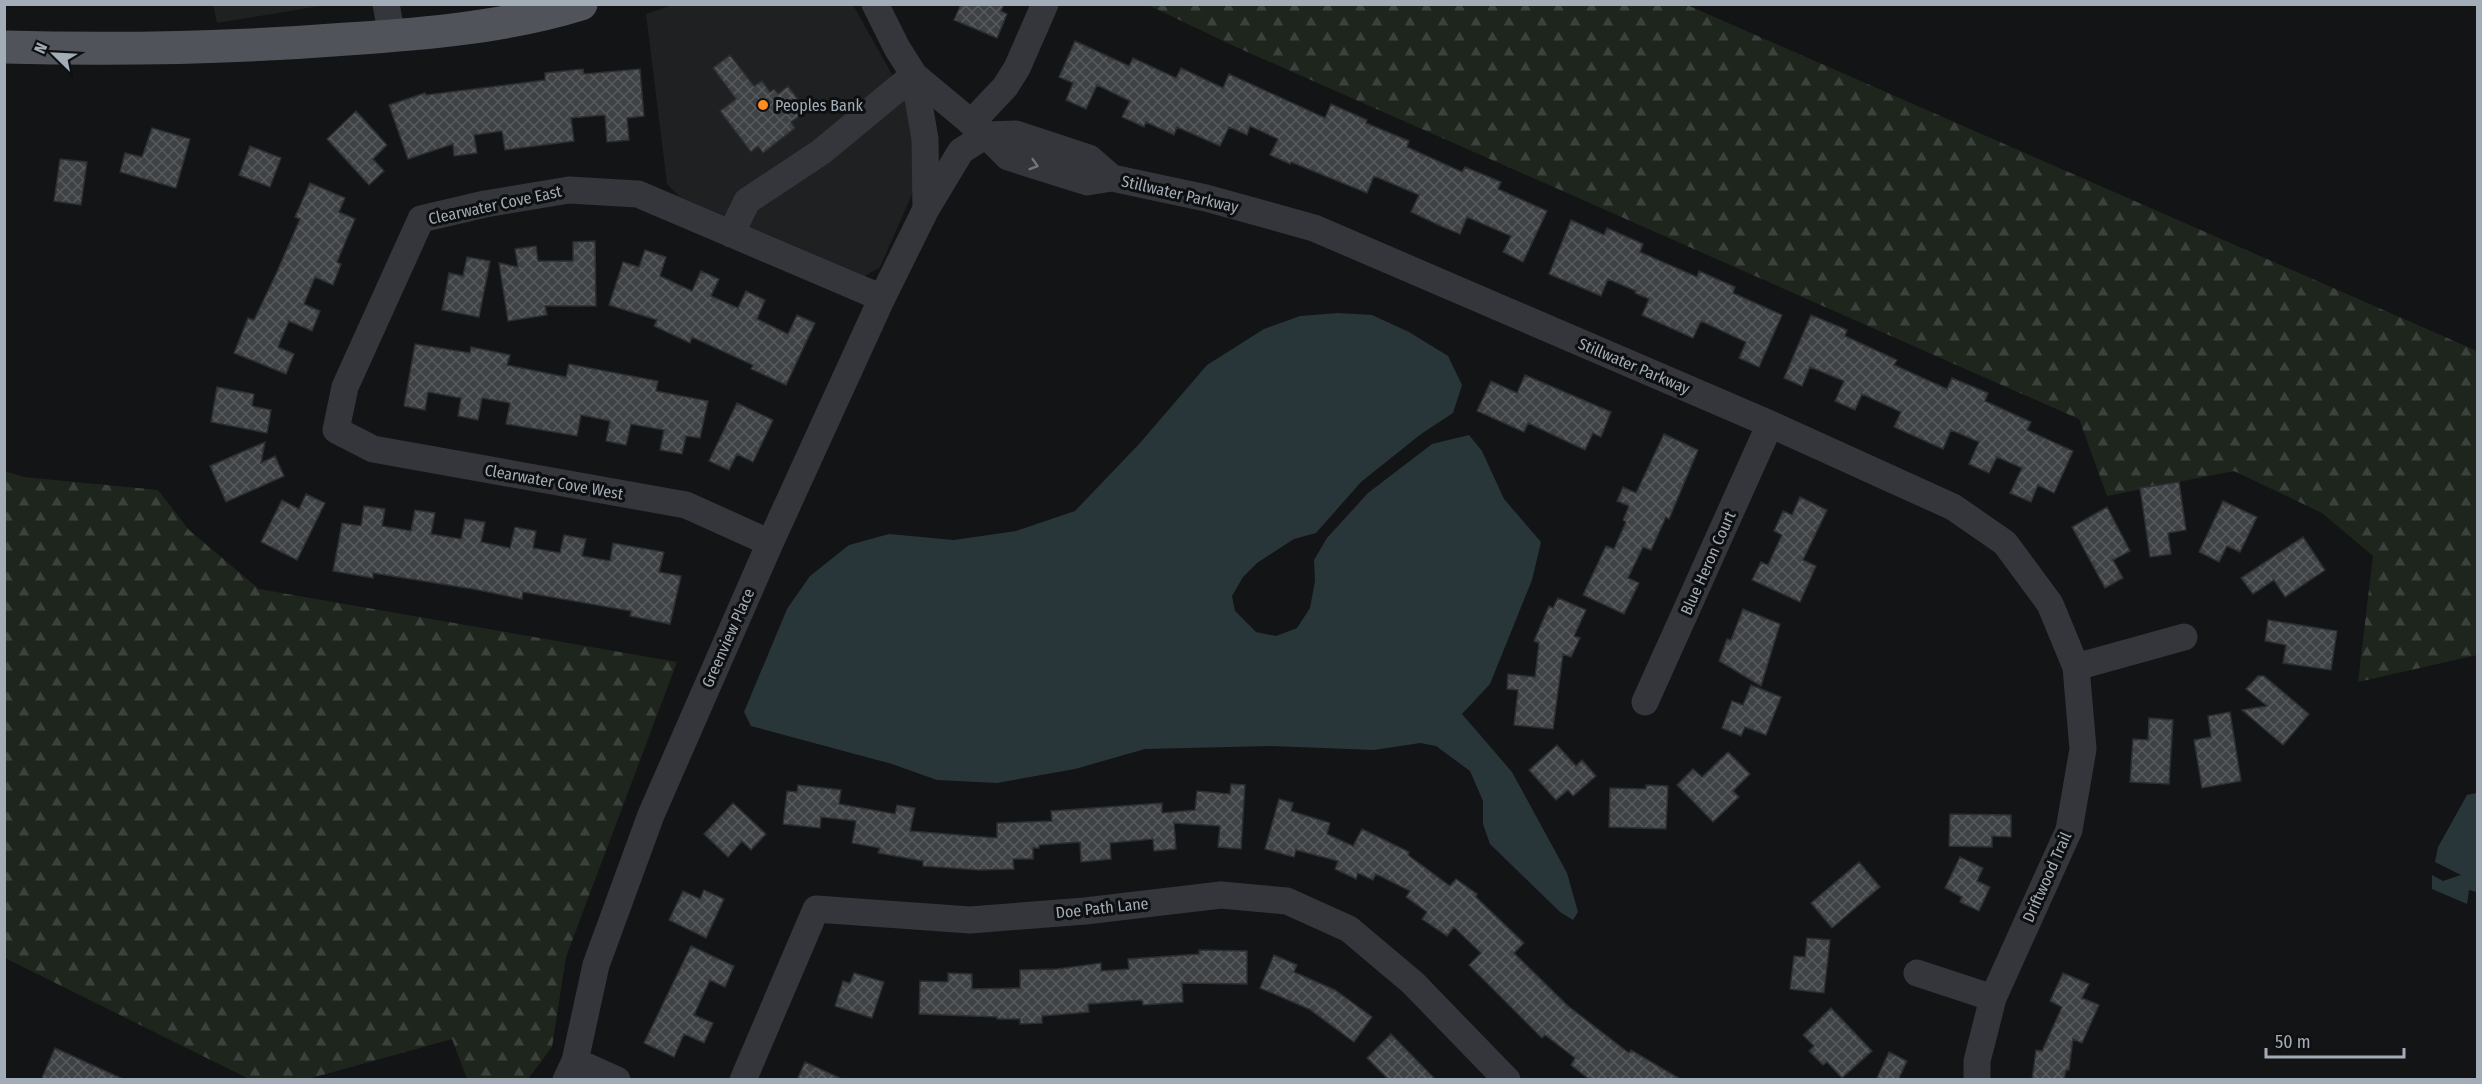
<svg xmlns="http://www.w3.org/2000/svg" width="2482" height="1084" viewBox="0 0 2482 1084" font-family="'Fira Sans Condensed',sans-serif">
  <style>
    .built { fill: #1f2022 }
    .forest { fill: url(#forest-firs) }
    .water { fill: #28363a }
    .building { fill: url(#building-cross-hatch); stroke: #2d2e31; stroke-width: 1.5 }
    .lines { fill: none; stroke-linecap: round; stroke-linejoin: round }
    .minor { stroke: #34363b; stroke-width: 27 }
    .major { stroke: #50545a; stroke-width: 33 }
    .oneway { stroke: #71777f }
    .poi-dot { fill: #ff8b21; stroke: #0e0f10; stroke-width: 2 }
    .labels { text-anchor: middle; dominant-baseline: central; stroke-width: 6; stroke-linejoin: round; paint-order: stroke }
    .poi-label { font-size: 16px; fill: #a3adb7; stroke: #0e0f10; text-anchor: start }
    .street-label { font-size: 16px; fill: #a3adb7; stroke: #0e0f10 }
  </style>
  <defs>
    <pattern id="forest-firs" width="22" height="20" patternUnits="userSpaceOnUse" patternTransform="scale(1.5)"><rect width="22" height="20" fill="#1d251d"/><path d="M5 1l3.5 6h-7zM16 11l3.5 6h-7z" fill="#3b423c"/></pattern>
    <pattern id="building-cross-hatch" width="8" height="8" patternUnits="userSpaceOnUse" patternTransform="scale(1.5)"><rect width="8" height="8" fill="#3f4245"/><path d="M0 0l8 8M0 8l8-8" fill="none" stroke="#585b5e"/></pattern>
  </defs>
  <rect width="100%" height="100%" fill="#131415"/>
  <!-- built -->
  <path class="built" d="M213 4H326V5L217 23Z
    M676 4 853 5 911 108 914 190 880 267 865 276 680 197 667 184 646 14Z"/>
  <!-- forest -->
  <path class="forest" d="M1148 5H1687L2477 351V655L2358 682 2373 556 2322 513 2234 471 2107 496 2079 419 1236 47Z
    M4 471 24 477 158 490 189 530 259 589 677 662 566 957 552 1047 528 1079H467L452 1039 308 1079H249L5 958Z"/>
  <!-- water -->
  <path class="water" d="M1338 313 1372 315 1409 332 1448 356 1462 385 1453 413 1421 434 1361 482 1316 533 1294 539 1257 563 1243 577 1232 596 1235 611 1256 632 1276 636 1297 628 1310 608 1315 581 1314 560 1327 538 1368 493 1432 444 1469 435 1482 451 1504 499 1541 542 1532 580 1490 684 1462 714 1512 772 1567 873 1578 912 1573 920 1560 912 1490 844 1483 824V801L1470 771 1436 746 1420 743 1374 750 1271 746 1145 749 1075 769 997 783 937 780 892 764 751 726 744 712 787 609 810 576 849 545 889 534 954 540 1016 531 1075 511 1140 443 1207 365 1264 329 1300 316Z
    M2477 793V892L2469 890 2467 904 2432 889V875L2443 881 2461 875 2435 862 2438 847 2467 795Z"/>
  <!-- building -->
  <path class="building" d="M961 4H1004L1001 11 1007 14 997 38 954 20Z
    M1075 41 1129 66 1133 58 1176 78 1181 68 1223 88 1229 74 1325 118 1331 104 1367 120 1366 123 1409 141 1407 147 1462 172 1465 167 1501 182 1498 189 1547 211 1523 262 1503 252 1511 236 1467 217 1460 234 1443 227 1411 212 1419 195 1374 176 1367 193 1291 162 1290 164 1270 155 1278 139 1250 126 1247 135 1229 127 1220 146 1177 127 1174 135 1146 122 1144 127 1122 117 1130 101 1097 85 1086 109 1066 100 1073 83 1059 77Z
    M730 55 754 86 762 81 770 92 774 89 778 94 788 86 800 102 794 107 801 115 791 122 795 128 763 153 758 146 751 152 720 111 736 99 713 68Z
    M583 69 584 74 640 69 644 116 627 118 629 140 607 142 605 115 571 118 574 141 505 150 502 131 474 135 477 153 454 156 453 144 408 159 389 105 425 93 426 95 545 80V73Z
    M356 111 387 145 373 159 384 171 369 185 327 139Z
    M152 128 190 139 176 188 120 172 125 153 142 157Z
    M250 146 281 158 270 187 239 175Z
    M60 159 87 162 81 205 54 201Z
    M310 183 345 198 339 212 355 219 337 262 341 264 333 285 315 277 304 304 320 311 312 331 289 321 278 347 294 354 286 374 234 353 248 318 254 320 276 274 300 219 295 217Z
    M1571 220 1604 235 1607 228 1643 244 1640 252 1697 277 1699 271 1735 287 1733 293 1782 315 1759 367 1739 358 1746 342 1701 321 1693 338 1642 315 1649 299 1635 293 1636 291 1608 279 1601 296 1549 274Z
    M595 241 596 306H545L547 315 508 321 499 263 518 267 515 249 536 246 538 261H573V242Z
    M645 250 666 257 660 276 692 291 701 271 719 279 711 296 738 308 746 291 765 300 757 319 788 334 797 315 815 323 786 385 751 369 753 365 692 337 690 343 654 326 657 320 609 305 623 262 639 267Z
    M467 257 490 261 479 317 442 310 449 273 463 276Z
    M1811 315 1847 330 1845 336 1897 360 1894 365 1947 389 1952 378 1988 393 1985 401 2031 422 2027 430 2073 451 2054 493 2038 485 2031 502 2010 493 2022 468 1997 457 1989 473 1969 464 1979 442 1951 430 1943 449 1894 427 1901 412 1862 394 1855 410 1835 401 1844 381 1810 367 1802 386 1784 378Z
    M415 344 470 353 471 347 510 355 507 365 566 377 569 364 658 381 656 391 708 401 700 438 686 436 682 454 660 450 664 430 631 424 626 445 606 441 610 421 581 415 577 436 506 424 510 403 482 398 478 420 458 416 461 398 428 392 425 410 404 406Z
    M1525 375 1611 412 1601 437 1593 433 1585 450 1528 423 1524 432 1477 411 1491 381 1517 393Z
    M217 387 254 394 252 406 271 410 267 433 211 422Z
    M737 403 773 420 753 462 737 454 729 470 709 461Z
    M1664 434 1698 450 1669 519 1666 517 1651 550 1643 547 1628 578 1639 583 1624 614 1583 595 1606 546 1614 549 1626 522 1623 520 1629 506 1617 501 1623 487 1636 493Z
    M265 442 261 463 275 456 284 476 226 502 210 466Z
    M2179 482 2186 530 2168 533 2171 554 2150 557 2140 488Z
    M306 494 325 503 297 560 261 542 282 500 299 509Z
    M1800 497 1827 510 1803 560 1816 566 1800 602 1752 580 1761 562 1768 565 1782 535 1774 531 1783 511 1792 515Z
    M2223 501 2257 517 2240 552 2227 546 2219 562 2199 552Z
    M364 506 385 509 382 526 411 531 415 510 435 513 431 534 461 539 465 519 485 522 481 542 510 548 515 527 536 531 533 548 560 553 564 535 586 539 582 556 610 561 613 543 664 552 659 572 681 576 670 624 630 616 631 611 523 592 522 599 473 589 373 573V578L333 571 342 523 361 526Z
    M2107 507 2130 551 2113 560 2123 578 2105 588 2072 527Z
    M2303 537 2325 570 2285 597 2274 580 2253 594 2241 578Z
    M1558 598 1586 610 1574 636 1580 638 1571 657 1563 654 1553 729 1514 725 1518 690 1507 689 1508 674 1535 677 1539 643 1534 641 1549 606 1553 608Z
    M1743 609 1780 624 1761 686 1719 661 1727 639 1731 640Z
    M2268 620 2337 631 2331 670 2283 663 2286 645 2265 641Z
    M2258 676H2264L2309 714 2283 745 2242 710 2267 706 2246 689Z
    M1751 685 1781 697 1766 735 1745 727 1741 736 1722 728 1732 701 1743 705Z
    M2230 712 2241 781 2202 788 2194 740 2211 737 2208 716Z
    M2149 718 2173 720 2169 784 2130 782 2133 739 2148 740Z
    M1557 745 1576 766 1582 760 1596 776 1573 796 1568 790 1556 800 1529 770Z
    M1728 752 1750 774 1733 791 1739 797 1713 822 1677 785 1693 769 1702 777Z
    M1231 784 1245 785 1241 849 1218 847 1220 826 1174 823 1176 849 1154 851 1153 839 1110 843 1111 859 1081 862 1080 842 1039 845V848H1033V859H1013L1014 869 979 870 923 866V861L878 853 880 848 852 843 856 821 821 817 820 828 783 824 787 791 797 792 798 785 841 790 839 804 895 814 897 805 915 808 910 831 997 838V823L1052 821 1051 811 1162 803V813L1195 810 1197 791 1230 794Z
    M1646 785 1668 786 1666 829 1609 827 1610 788 1646 789Z
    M1279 799 1293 803 1291 811 1330 823 1327 834 1353 846 1362 829 1409 852 1408 855 1450 886 1456 879 1477 894 1476 897 1524 943 1514 953 1568 1006 1629 1053 1631 1050 1682 1080H1590L1571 1065 1575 1058 1545 1035 1542 1038 1469 965 1481 953 1454 927 1447 936 1422 919 1427 912 1406 897 1410 891 1376 874 1373 880 1358 873 1356 879 1335 869 1338 861 1296 850 1294 857 1265 849Z
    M733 803 766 834 751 850 742 841 728 857 704 834Z
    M1950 814 2011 815V837L1992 836V847L1949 846Z
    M1960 857 1983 868 1977 881 1990 887 1979 911 1960 902 1962 897 1945 888Z
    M1859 862 1880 887 1832 928 1811 903Z
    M704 890 724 899 706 938 669 920 683 891 700 899Z
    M1807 938 1830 940 1824 993 1790 989 1794 956 1805 957Z
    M691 946 734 966 725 987 710 980 694 1015 713 1023 704 1043 684 1034 674 1057 644 1043Z
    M1199 950 1247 951V984L1182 983 1183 1002 1143 1005 1142 1000 1088 1004 1089 1012 1042 1016V1023L1020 1024V1019H997V1017L919 1014 920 981 948 982V973L972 974V989L1020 988V970L1057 969 1101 963V971L1129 969 1128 959 1199 954Z
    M1274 955 1297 965 1294 972 1335 990 1372 1017 1354 1042 1309 1009 1260 988Z
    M854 973 884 982 872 1018 835 1006 843 981 850 983Z
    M2063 973 2089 984 2082 998 2099 1005 2082 1043 2073 1039 2069 1070H2066L2064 1080H2032L2036 1050 2042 1051 2062 1007 2050 1001Z
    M1831 1008 1872 1051 1842 1078 1827 1062 1823 1065 1809 1051 1814 1046 1803 1035Z
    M1391 1034 1436 1080H1389L1367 1058Z
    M55 1048 125 1080H41Z
    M1889 1052 1907 1061 1898 1080H1876Z
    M805 1062 844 1080H797Z"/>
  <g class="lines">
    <!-- minor -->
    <path class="minor" d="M386 4 392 36
      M875 4 897 48 914 75 986 135 1008 157 1087 182 1112 178 1206 198 1314 228 1770 424 1953 507 2005 543 2050 604 2076 667 2083 749 2069 830 1993 998 1977 1061V1080
      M914 75 925 139 926 209
      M971 123 1005 87 1017 68 1045 4
      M986 135 1016 134 1089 158 1112 178
      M731 234 747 201 821 152 914 75
      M770 543 686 505 373 449 336 430 345 387 421 219 485 204 569 190 638 194 882 298
      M2076 667 2184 637
      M1645 702 1770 424
      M1917 973 1993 998
      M575 1061 617 1080
      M566 1080 575 1061 596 965 651 815 770 543 882 298 926 209 961 151 986 135
      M743 1080 816 909 970 920 1085 911 1221 895 1287 901 1349 929 1413 983 1507 1080"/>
    <!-- major -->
    <path class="major" d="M4 47C119 50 232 48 347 39 424 34 507 27 581 4"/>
  </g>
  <!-- one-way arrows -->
  <defs><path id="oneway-chevron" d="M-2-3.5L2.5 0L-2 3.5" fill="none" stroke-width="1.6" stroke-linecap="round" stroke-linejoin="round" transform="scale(1.5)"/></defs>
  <use class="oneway" href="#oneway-chevron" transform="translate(1034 165) rotate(17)"/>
  <!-- markers -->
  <circle class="poi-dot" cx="763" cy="105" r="6"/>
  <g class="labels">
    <!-- poi labels -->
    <g class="poi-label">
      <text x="775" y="105">Peoples Bank</text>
    </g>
    <!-- street labels -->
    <g class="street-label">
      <text transform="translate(1180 194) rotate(13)">Stillwater Parkway</text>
      <text transform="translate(495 205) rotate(-12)">Clearwater Cove East</text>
      <text transform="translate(1634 366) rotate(23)">Stillwater Parkway</text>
      <text transform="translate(554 482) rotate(10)">Clearwater Cove West</text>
      <text transform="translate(1708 563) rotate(-66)">Blue Heron Court</text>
      <text transform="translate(728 638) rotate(-66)">Greenview Place</text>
      <text transform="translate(2047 877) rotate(-66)">Driftwood Trail</text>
      <text transform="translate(1102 908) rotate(-6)">Doe Path Lane</text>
    </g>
  </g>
  <!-- border -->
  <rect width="2482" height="1084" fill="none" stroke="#a3adb7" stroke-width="12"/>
  <!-- north arrow -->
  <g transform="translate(54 54) rotate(294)" stroke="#0e0f10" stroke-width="4.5" paint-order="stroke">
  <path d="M0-4.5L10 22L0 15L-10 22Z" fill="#a3adb7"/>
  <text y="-9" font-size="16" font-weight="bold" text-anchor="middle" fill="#a3adb7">N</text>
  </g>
  <!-- scale -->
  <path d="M2266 1048v9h138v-9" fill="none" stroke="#a3adb7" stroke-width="3"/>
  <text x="2275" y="1048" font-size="18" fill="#a3adb7" stroke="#0e0f10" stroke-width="4.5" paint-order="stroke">50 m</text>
</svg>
